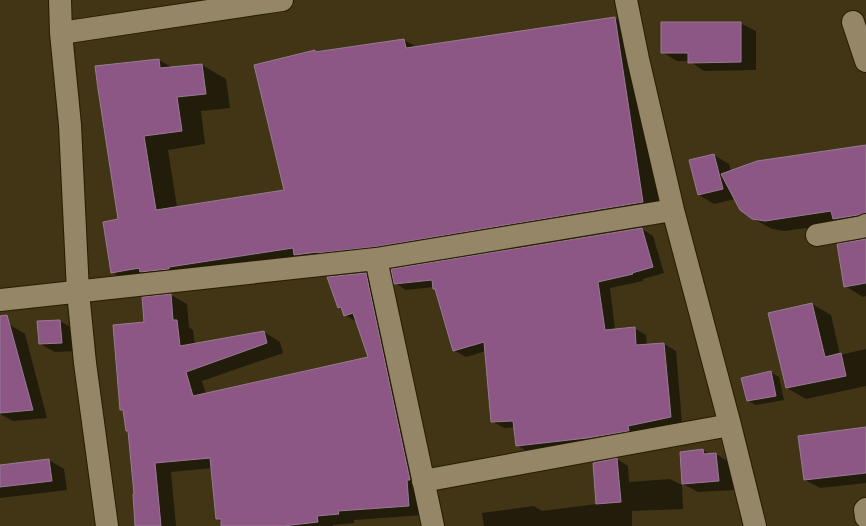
<svg xmlns="http://www.w3.org/2000/svg" width="866" height="526" viewBox="0 0 866 526" font-family="'Work Sans',sans-serif">
  <style>
    .shadow { fill: #0007; fill-rule: evenodd }
    .building { fill: #8d5785; stroke: #987b93 }
    .lines { fill: none; stroke-linecap: round; stroke-linejoin: round }
    .street-casing { stroke: #271c00; stroke-width: 24 }
    .street { stroke: #948666; stroke-width: 22 }
  </style>
  <rect width="100%" height="100%" fill="#413516"/>
  <!-- shadow -->
  <path class="shadow" d="M615 18 639 32 667 216 136 286 112 272 119 220 96 67 159 60 173 68 202 65 226 79 230 108 201 111 205 144 168 150 177 207 285 190 315 51 317 53 404 40 417 47ZM144 266V268L132 270V268Z
    M740 23 756 31V70L704 71 689 61H677L662 52Z
    M866 146V227L841 223 785 231 772 229 752 218 735 199 714 204 699 195 714 155 729 164 731 171Z
    M642 229 653 236 664 273 643 279V281L610 288 615 330 634 328 646 335 647 346 664 344 676 351 682 423 528 452 517 445 515 427 504 428 492 421 486 351 466 357 454 350 437 290 434 287 406 290 395 283Z
    M866 240V296L863 297 845 286Z
    M366 274 382 283 424 515 354 520V523L333 525V526H222V522L217 519 212 468 171 472 176 526H136L135 495 129 432 127 431 124 412 120 409 145 323 171 295 187 304 189 327 193 330 195 345 264 332 280 342 283 353 202 381 206 394 369 358 357 322 345 315 343 310 339 308 328 278Z
    M812 304 831 315 840 355 866 349V386L806 399 787 388Z
    M60 321 75 330 77 351 55 352 40 344Z
    M10 325 25 334 47 418 13 421 0 414V326Z
    M771 372 779 377 784 400 756 405 748 401Z
    M866 428V483L820 488 805 480Z
    M703 450 712 455 716 454 731 463 734 490 698 492 683 484Z
    M617 459 628 466 629 482 670 479 682 485 683 509 632 511V526H484L482 513 534 506 542 511 597 504Z
    M49 460 64 469 67 490 0 498V466Z"/>
  <!-- building -->
  <path class="building" d="M615 17 643 202 374 247 318 253V252L294 255 293 248 169 267V269L140 272 139 268 111 273 103 222 118 219 98 89 95 66 159 59 160 68 202 64 206 94 177 97 182 131 144 136 156 210 284 190 254 65 315 50V52L404 39 406 48Z
    M661 22H741V62L688 63V53H661Z
    M866 145V213L858 215 833 219 831 211 765 221 752 219 740 210 721 174 757 161Z
    M714 154 723 189 698 195 689 160Z
    M642 228 653 267 632 273 633 274 598 282 605 330 635 327 636 345 664 343 671 417 628 426 629 431 587 438 516 446 513 421 491 422 484 342 453 351 435 289H433L432 280 394 284 391 269Z
    M866 239V283L844 287 837 244Z
    M366 273 410 480H407L409 506 338 511 339 514 317 516 318 522 283 526H221V519H216L210 458 155 463 161 526H135L133 494H134L128 431H126L123 410H120L113 325 144 322 142 297 171 294 173 320H177L180 346 264 331 267 343 186 372 193 396 368 357 353 313 344 316 341 307 338 308 327 277Z
    M812 303 825 357 841 353 846 376 786 388 768 313Z
    M7 315 33 410 0 413V316Z
    M60 320 62 343 39 344 37 321Z
    M771 371 776 396 747 401 741 378Z
    M866 427V473L804 480 798 436Z
    M703 449 704 454 716 453 719 481 682 484 680 452Z
    M617 458 621 502 596 504 593 463Z
    M49 459 52 481 0 487V465Z"/>
  <g class="lines">
    <!-- street casing -->
    <g class="street-casing">
      <path id="street" d="M60 0 61 33 70 125 78 292 85 363 107 526
        M626 0 638 59 673 210 730 425 755 526
        M853 22 866 61
        M61 33 282 0
        M817 235 862 227 866 225
        M376 259 433 526
        M0 300 376 259 673 210
        M423 481 730 425
        M866 509 865 510 866 517"/>
    </g>
    <!-- street -->
    <use href="#street" class="street"/>
  </g>
</svg>
